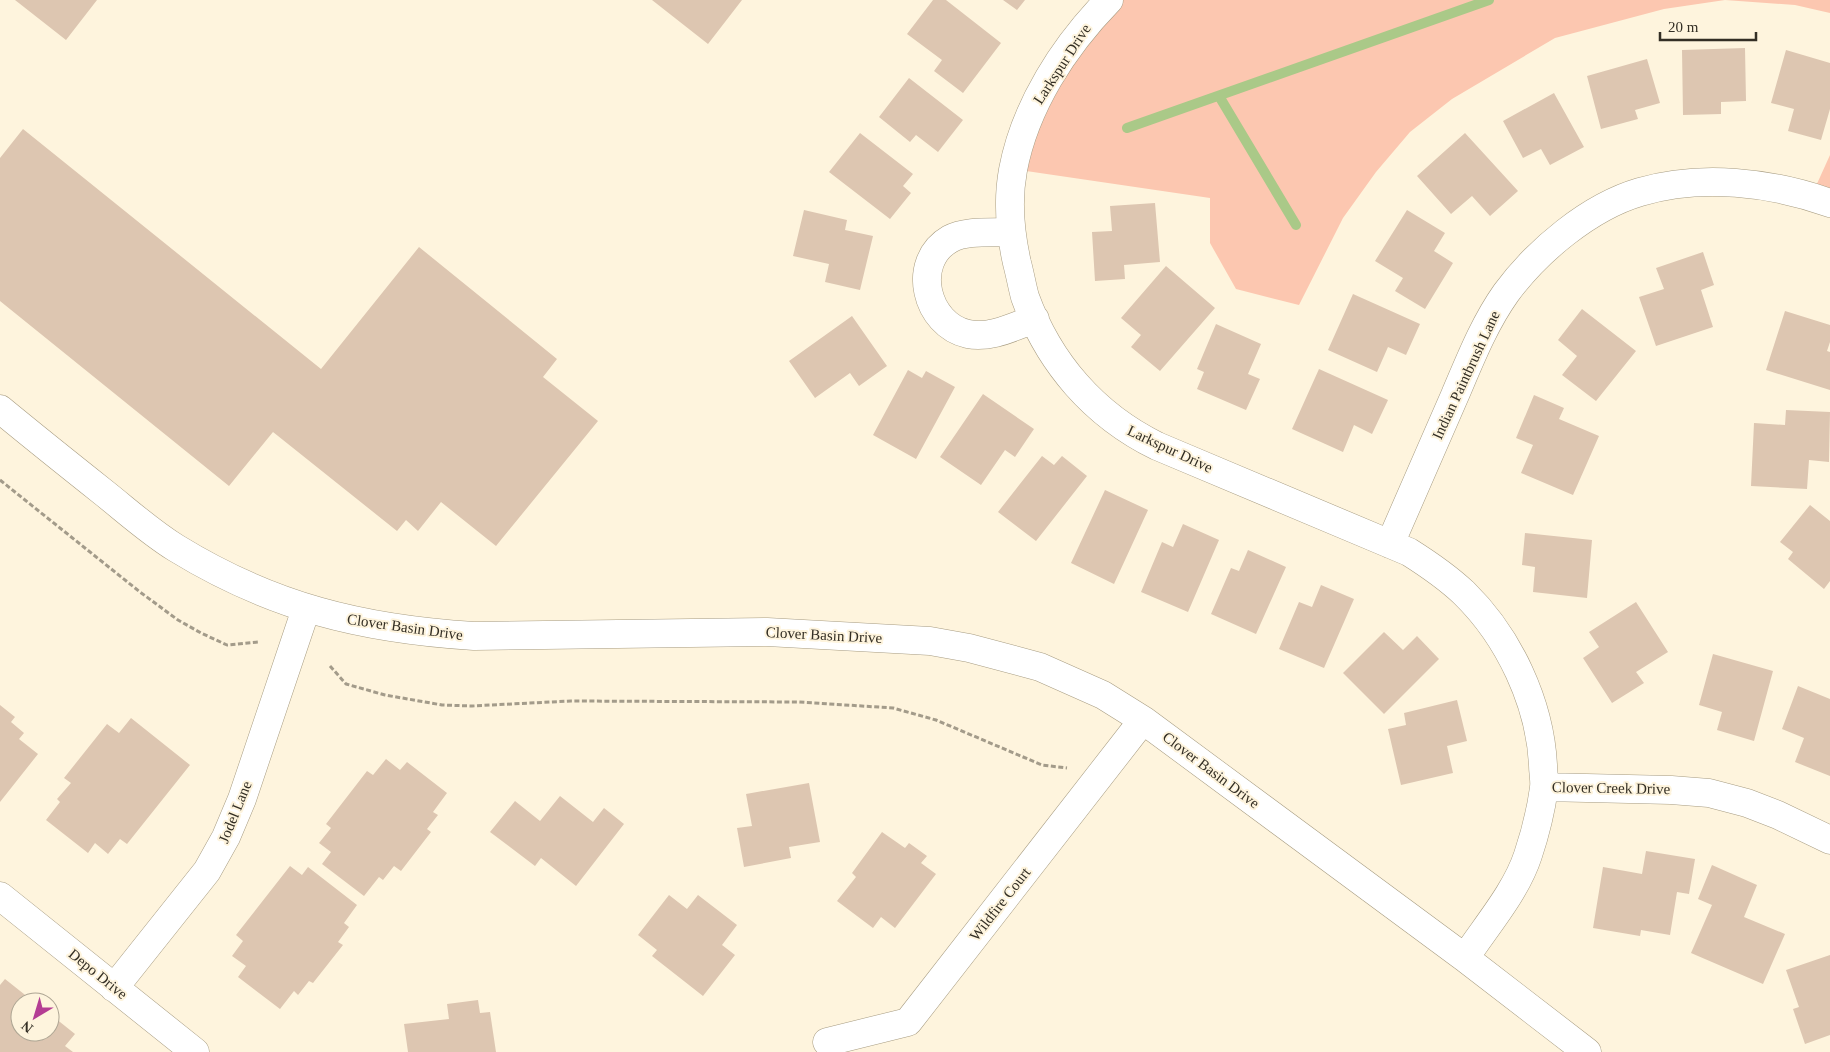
<svg xmlns="http://www.w3.org/2000/svg" width="1830" height="1052" viewBox="0 0 1830 1052" font-family="'Times New Roman',serif">
  <style>
    .green { fill: #fcc7b0 }
    .lines { fill: none; stroke-linecap: round; stroke-linejoin: round }
    .stream { stroke: #aac988; stroke-width: 10 }
    .building { fill: #ddc6b1 }
    .minor-casing { stroke: #a79c82; stroke-width: 29 }
    .path { stroke: #a39b8a; stroke-width: 3; stroke-dasharray: 5 2.5; stroke-linecap: butt }
    .minor { stroke: #fff; stroke-width: 28 }
    .labels { text-anchor: middle; dominant-baseline: central; stroke-width: 4; stroke-linejoin: round; paint-order: stroke }
    .street-label { font-size: 15px; fill: #332e24; stroke: #fef4dd }
  </style>
  <rect width="100%" height="100%" fill="#fef4dd"/>
  <!-- green -->
  <path class="green" d="M1109 0H1830V13L1795 5 1725 0 1664 9 1555 38 1452 99 1410 132 1376 172 1343 218 1299 305 1236 289 1210 243V198L1013 169Z
    M1830 155V203L1811 197Z"/>
  <g class="lines">
    <!-- stream -->
    <path class="stream" d="M1219 96 1296 225
      M1127 128 1489 0"/>
  </g>
  <!-- building -->
  <path class="building" d="M15 0H97L66 40Z
    M652 0H742L708 44Z
    M933 0H946L1001 43 963 93 934 71 942 60 907 34Z
    M1003 0H1025L1017 10Z
    M1745 48 1746 101 1721 102V114L1683 115 1682 50Z
    M1786 50 1830 63V109L1821 140 1788 131 1794 109 1771 103Z
    M1647 59 1660 103 1635 110 1638 119 1601 129 1587 76Z
    M909 78 963 120 938 152 916 135 910 142 879 117Z
    M1554 93 1584 147 1550 165 1541 149 1523 158 1503 121Z
    M23 129 321 369 419 247 557 359 543 377 598 421 496 546 441 502 418 531 406 520 397 531 273 432 229 486 0 301V158Z
    M860 133 913 174 903 186 911 193 890 219 829 172Z
    M1465 133 1518 191 1490 216 1472 196 1451 214 1417 176Z
    M1155 203 1160 262 1124 265 1125 279 1095 281 1092 232 1112 231 1110 206Z
    M804 210 847 220 845 230 873 236 860 290 825 282 829 264 793 256Z
    M1407 210 1445 233 1434 251 1453 263 1425 309 1395 291 1403 278 1375 261Z
    M1703 252 1714 285 1701 290 1713 327 1656 346 1639 297 1664 289 1656 268Z
    M1166 266 1215 308 1160 371 1131 347 1141 335 1121 318Z
    M1353 294 1420 324 1406 355 1388 347 1377 372 1328 350Z
    M1582 309 1636 351 1596 401 1562 375 1577 356 1558 340Z
    M1785 311 1830 325V342L1827 351 1830 352V390L1766 370Z
    M852 316 887 366 859 386 850 373 815 398 789 361Z
    M1216 324 1261 344 1248 374 1260 379 1246 410 1197 389 1204 372 1197 369Z
    M1319 369 1388 400 1372 434 1354 425 1343 452 1292 429Z
    M908 370 922 378 926 371 955 387 916 459 873 435Z
    M983 394 1034 429 1015 457 1005 450 981 485 940 457Z
    M1534 395 1564 408 1559 419 1599 436 1573 495 1521 473 1533 445 1516 438Z
    M1786 410 1830 412 1829 462 1809 460 1807 489 1751 486 1754 423 1785 425Z
    M1042 456 1054 465 1062 456 1087 476 1036 541 998 512Z
    M1105 490 1148 510 1114 584 1071 563Z
    M1810 505 1830 521V581L1824 589 1788 559 1793 552 1780 542Z
    M1183 524 1219 540 1188 612 1141 592 1162 542 1173 547Z
    M1525 533 1592 540 1587 598 1533 592 1535 567 1522 565Z
    M1248 550 1286 567 1256 634 1211 614 1231 568 1239 571Z
    M1321 585 1354 599 1324 668 1279 649 1299 602 1312 607Z
    M1636 602 1668 652 1636 672 1644 683 1612 703 1583 658 1599 647 1589 632Z
    M1384 632 1403 650 1417 636 1439 659 1384 714 1343 673Z
    M1713 654 1773 671 1754 741 1717 730 1722 712 1699 705Z
    M1798 686 1830 699V776L1795 762 1804 738 1782 729Z
    M1457 700 1467 741 1447 746 1453 773 1401 785 1388 729 1406 725 1404 713Z
    M0 705 15 717 11 722 24 733 19 739 38 754 0 802Z
    M131 718 190 765 127 844 120 839 108 854 95 843 88 853 46 820 60 802 57 799 71 783 64 778 107 724 119 733Z
    M386 759 400 770 407 762 447 793 433 812 438 815 427 829 431 832 401 871 394 866 383 880 379 877 364 896 322 864 331 852 319 843 331 828 326 824 367 771 373 775Z
    M809 783 820 842 789 847 791 858 744 867 737 828 752 826 746 794Z
    M560 796 593 822 604 808 624 824 576 886 541 858 535 866 490 832 515 801 540 821Z
    M882 832 905 848 909 843 927 856 921 863 936 874 895 928 881 917 873 928 837 901 856 877 852 873Z
    M1646 851 1695 859 1689 894 1677 892 1670 935 1641 930 1640 936 1593 928 1603 867 1642 874Z
    M1712 865 1757 885 1744 917 1785 934 1763 984 1691 953 1712 905 1698 899Z
    M290 866 302 875 308 867 357 905 344 923 349 927 338 942 343 945 313 983 309 981 298 995 294 991 280 1009 238 977 246 966 232 956 243 941 236 935Z
    M669 895 687 909 698 895 737 925 722 945 735 955 703 996 652 956 657 950 638 935Z
    M1830 955V1035L1805 1044 1793 1009 1799 1007 1786 970Z
    M5 979 34 1002H20V1032H50V1014L75 1034 65 1046 73 1052H0V985Z
    M478 1000 480 1013 490 1012 496 1052H408L404 1024 449 1019 447 1004Z"/>
  <g class="lines">
    <!-- minor casing -->
    <g class="minor-casing">
      <path id="minor" d="M1109 0C1064 46 1025 106 1013 170 1007 202 1010 232 1017 263 1020 274 1022 286 1025 297 1049 363 1094 415 1157 446L1409 552C1428 564 1447 577 1464 593 1509 637 1540 703 1543 765 1543 773 1545 781 1544 788 1541 810 1535 834 1528 855 1516 892 1486 926 1465 958
        M1010 232C992 233 966 230 950 239 910 262 926 325 968 334 990 339 1015 326 1035 319
        M0 409C34 437 69 465 103 492 127 511 150 532 176 548 272 607 362 629 474 636L767 632 930 641 969 648 1040 667 1103 695 1143 720 1465 958 1587 1052
        M1390 544C1412 494 1434 444 1455 395 1470 360 1484 324 1506 293 1537 251 1589 207 1640 192 1701 174 1771 182 1830 203
        M1544 787 1671 790 1709 793 1747 803 1778 815 1830 840
        M0 896 195 1052
        M114 988 207 871 226 837 242 799 306 609
        M827 1042 908 1022 1143 720"/>
    </g>
    <!-- path -->
    <path class="path" d="M0 480 140 592 178 620 201 633 227 645 259 642
      M330 666 346 684 385 695 442 705 472 706 571 701 799 702 893 708 936 720 1042 765 1067 768"/>
    <!-- minor -->
    <use href="#minor" class="minor"/>
  </g>
  <g class="labels">
    <!-- street labels -->
    <g class="street-label">
      <text transform="translate(1062 64) rotate(-57)">Larkspur Drive</text>
      <text transform="translate(1466 375) rotate(-65)">Indian Paintbrush Lane</text>
      <text transform="translate(1170 449) rotate(25)">Larkspur Drive</text>
      <text transform="translate(405 627) rotate(8)">Clover Basin Drive</text>
      <text transform="translate(824 635) rotate(3)">Clover Basin Drive</text>
      <text transform="translate(1211 770) rotate(37)">Clover Basin Drive</text>
      <text transform="translate(1611 788) rotate(1)">Clover Creek Drive</text>
      <text transform="translate(235 812) rotate(-68)">Jodel Lane</text>
      <text transform="translate(1000 904) rotate(-52)">Wildfire Court</text>
      <text transform="translate(98 974) rotate(39)">Depo Drive</text>
    </g>
  </g>
  <!-- north arrow -->
  <g transform="translate(35 1017) rotate(218)"><circle r="24" fill="#fef4dd" stroke="#ada593"/>
  <path d="M0-4L9 19L0 12L-9 19Z" fill="#b43d93"/>
  <text y="-8" font-size="14" font-weight="bold" text-anchor="middle" fill="#332e24">N</text>
  </g>
  <!-- scale -->
  <path d="M1660 32v8h96v-8" fill="none" stroke="#332e24" stroke-width="2.5"/>
  <text x="1668" y="32" font-size="15" fill="#332e24" stroke="#fef4dd" stroke-width="4" paint-order="stroke">20 m</text>
</svg>
